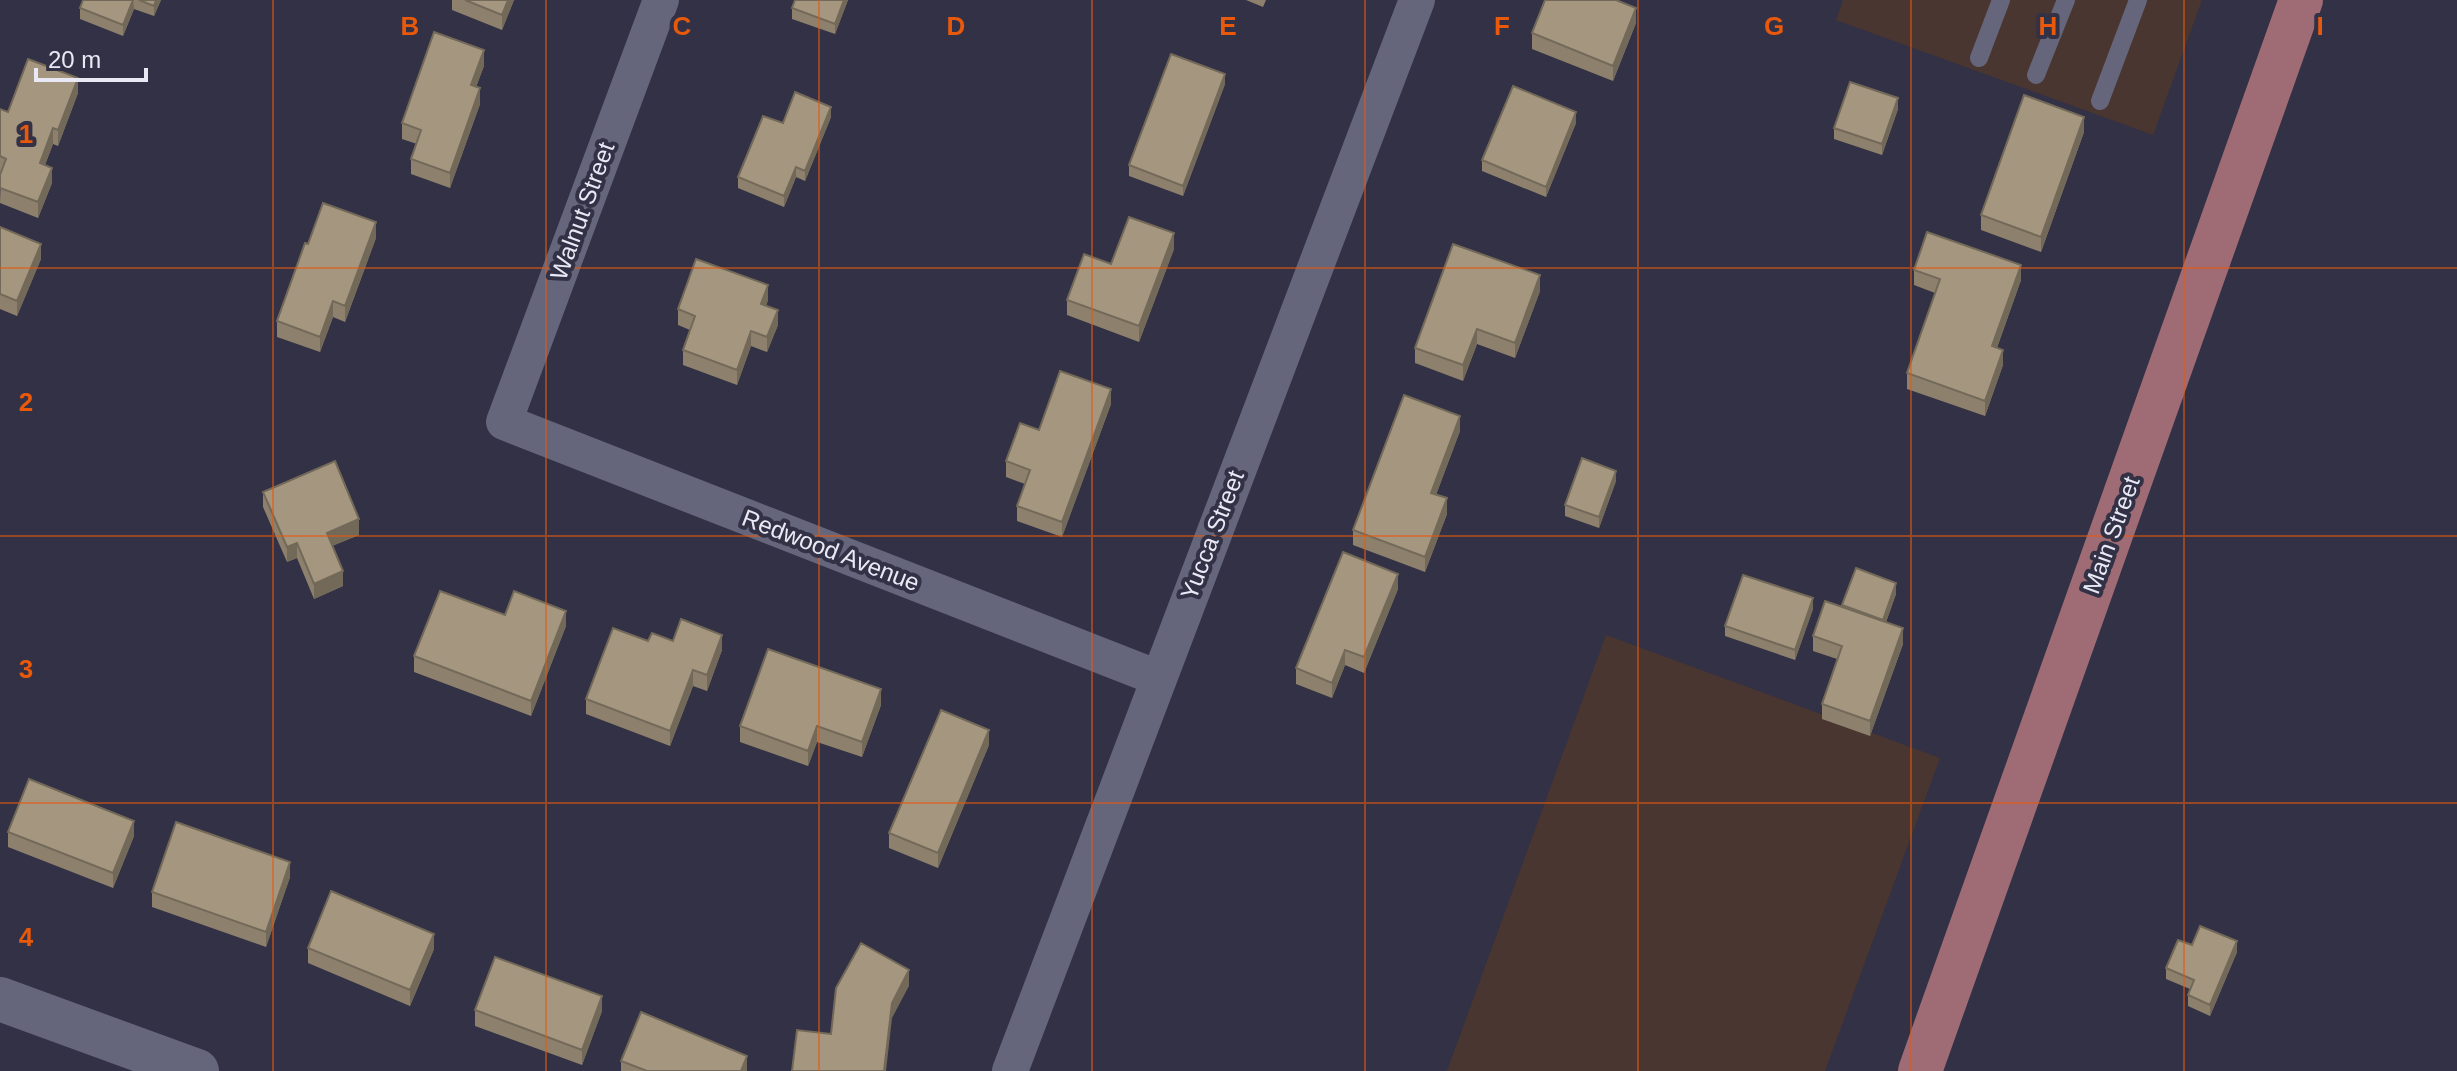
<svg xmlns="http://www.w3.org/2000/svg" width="2457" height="1071" viewBox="0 0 2457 1071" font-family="Helvetica,sans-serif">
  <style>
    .commercial { fill: #4a3630 }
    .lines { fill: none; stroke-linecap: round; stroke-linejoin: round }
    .service { stroke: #65657c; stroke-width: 18 }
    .minor { stroke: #65657c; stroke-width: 36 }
    .tertiary { stroke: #65657c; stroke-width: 44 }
    .primary { stroke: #9f6c75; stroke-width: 44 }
    .wall { fill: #8d816d }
    .shaded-wall { fill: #736959 }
    .building { fill: #a4967f; stroke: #736959; stroke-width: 2 }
    .grid { fill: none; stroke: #e8590c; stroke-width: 2; stroke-opacity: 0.55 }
    .labels { text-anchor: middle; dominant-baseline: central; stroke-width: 8; stroke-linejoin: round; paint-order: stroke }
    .street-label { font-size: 24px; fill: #e9e9f6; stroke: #323145 }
    .grid-label { font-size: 26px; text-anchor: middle; font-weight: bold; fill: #e8590c; stroke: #323145; stroke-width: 8; stroke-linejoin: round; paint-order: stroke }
  </style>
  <rect width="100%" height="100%" fill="#323145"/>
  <!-- commercial -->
  <path class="commercial" d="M1843 0H2202L2153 135 1836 20Z
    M1606 635 1940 758 1825 1071H1447Z"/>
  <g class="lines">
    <!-- service -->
    <path class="service" d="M1979 58 2001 0
      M2036 75 2066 0
      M2100 101 2138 0"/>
    <!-- minor -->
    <path class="minor" d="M661 0 504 422 1158 678
      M1010 1071 1417 0"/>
    <!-- tertiary -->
    <path class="tertiary" d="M0 999 197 1071"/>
    <!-- primary -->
    <path class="primary" d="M1920 1071 2301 0"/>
  </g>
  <!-- wall -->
  <path class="wall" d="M83 0H161L154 16 134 9 123 36 80 19V8Z
    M452 0H514L502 30 452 10Z
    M848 0 835 34 792 19V8Z
    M1246 0H1266L1263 7Z
    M1636 23 1613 81 1532 49V33Z
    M484 66 476 87 480 104 450 188 411 174V159L417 144 402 139V123Z
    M1225 84 1183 196 1129 176V165Z
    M78 93 58 146 53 144 45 165 52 183 38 218 0 203 1 172H0V109L8 112Z
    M1898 109 1882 155 1834 139V128Z
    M831 117 805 181 796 177 784 207 738 188V177L783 123Z
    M1576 123 1546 197 1482 171V160Z
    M2084 132 2041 252 1981 230V215Z
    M0 227 41 259 17 316 0 309Z
    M376 238 345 322 333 317 320 352 277 337V321Z
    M1174 249 1139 342 1067 315V300L1111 264Z
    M1914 270 2021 280 1997 348 2003 365 1985 416 1907 389V373L1935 293 1914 285Z
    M1540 291 1515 358 1477 344 1463 381 1415 363V348Z
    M768 300 766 306 778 325 767 352 751 346 737 385 683 365V350L690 330 678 325V309Z
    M1111 404 1062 537 1017 521V506L1025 484 1006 477V461L1039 430Z
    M1460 431 1436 495 1447 514 1425 572 1353 545V530Z
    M1616 481 1599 528 1565 516V505Z
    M263 492 359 535 332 546 343 586 314 599 297 558 287 562 263 507Z
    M1398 589 1364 673 1345 665 1332 698 1296 684V668Z
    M1896 594 1886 622 1903 644 1870 736 1822 719V704L1837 659 1813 651V636L1842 605Z
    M1813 609 1795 660 1725 636V626Z
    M505 615 566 626 531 716 414 672V656Z
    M673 641 722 650 707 691 693 686 670 746 586 714V699Z
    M881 705 862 757 817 742 808 766 740 742V726Z
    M989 745 938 868 889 848V833Z
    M8 832 134 836 113 888 8 847Z
    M290 877 266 947 152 907V892Z
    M2192 945 2237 952 2210 1016 2188 1006V995L2190 989 2166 979V968Z
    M308 948 434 949 410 1006 308 963Z
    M475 1010 602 1011 582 1065 475 1026Z
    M621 1061 747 1071H621Z"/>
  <!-- shaded-wall -->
  <path class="shaded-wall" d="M133 0 134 9 123 36V25Z
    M156 0H161L154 16V6Z
    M508 0H514L502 30V15Z
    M844 0H848L835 34V24Z
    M1636 8V23L1613 81V66Z
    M484 50V66L471 100V85Z
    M1225 74V84L1183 196V186Z
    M78 78V93L58 146V130Z
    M480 88V104L450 188V173Z
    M1898 98V109L1882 155V144Z
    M831 107V117L805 181V171Z
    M1576 112V123L1546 197V187Z
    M2084 117V132L2041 252V237Z
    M53 128V144L40 178V163Z
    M796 167V177L784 207V196Z
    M52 168V183L38 218V202Z
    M376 222V238L345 322V306Z
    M1174 233V249L1139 342V326Z
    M41 244V259L17 316V301Z
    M2021 265V280L1992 361V346Z
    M1540 275V291L1515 358V343Z
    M768 285V300L761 319V304Z
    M333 301V317L320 352V337Z
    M778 310V325L767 352V337Z
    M1477 329V344L1463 381V365Z
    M751 331V346L737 385V370Z
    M2003 350V365L1985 416V401Z
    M1111 389V404L1062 537V522Z
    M1460 416V431L1431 508V493Z
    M1616 471V481L1599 528V517Z
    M1447 498V514L1425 572V557Z
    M359 519V535L327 548V533Z
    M297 543V558L287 562V547Z
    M343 571V586L314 599V584Z
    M1398 574V589L1364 673V657Z
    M1896 583V594L1883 631V620Z
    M1813 598V609L1795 660V650Z
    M566 611V626L531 716V701Z
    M1903 628V644L1870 736V721Z
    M722 635V650L707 691V675Z
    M1345 650V665L1332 698V683Z
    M693 670V686L670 746V731Z
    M881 689V705L862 757V742Z
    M817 726V742L808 766V751Z
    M989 730V745L938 868V853Z
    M134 821V836L113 888V873Z
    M290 862V877L266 947V932Z
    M434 934V949L410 1006V990Z
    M2237 941V952L2210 1016V1005Z
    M909 970V986L892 1018 886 1071H884L892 1003Z
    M602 996V1011L582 1065V1050Z
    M747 1056V1071H741Z"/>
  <!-- building -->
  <path class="building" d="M83 0H133L123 25 80 8Z
    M139 0H156L154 6Z
    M465 0H508L502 15Z
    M795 0H844L835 24 792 8Z
    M1545 0H1616L1636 8 1613 66 1532 33Z
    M434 32 484 50 471 85 480 88 450 173 411 159 421 130 402 123Z
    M1171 54 1225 74 1183 186 1129 165Z
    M28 59 78 78 58 130 53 128 40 163 52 168 38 202 0 188V175L6 159 0 156V109L8 112Z
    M1850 82 1898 98 1882 144 1834 128Z
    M1513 86 1576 112 1546 187 1482 160Z
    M795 92 831 107 805 171 796 167 784 196 738 177 763 116 783 123Z
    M2024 95 2084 117 2041 237 1981 215Z
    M323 203 376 222 345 306 333 301 320 337 277 321 305 243 308 244Z
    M1129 217 1174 233 1139 326 1067 300 1084 254 1111 264Z
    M0 227 41 244 17 301 0 294Z
    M1927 232 2021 265 1992 346 2003 350 1985 401 1907 373 1940 279 1914 270Z
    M1453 244 1540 275 1515 343 1477 329 1463 365 1415 348Z
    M696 259 768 285 761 304 778 310 767 337 751 331 737 370 683 350 695 316 678 309Z
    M1060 371 1111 389 1062 522 1017 506 1030 470 1006 461 1020 423 1039 430Z
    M1404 395 1460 416 1431 493 1447 498 1425 557 1353 530Z
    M1582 458 1616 471 1599 517 1565 505Z
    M335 461 359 519 327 533 343 571 314 584 297 543 287 547 263 492Z
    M1343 552 1398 574 1364 657 1345 650 1332 683 1296 668Z
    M1856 568 1896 583 1883 620 1842 605Z
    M1743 575 1813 598 1795 650 1725 626Z
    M440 591 505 615 514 591 566 611 531 701 414 656Z
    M1825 601 1903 628 1870 721 1822 704 1842 646 1813 636Z
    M681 619 722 635 707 675 693 670 670 731 586 699 613 628 648 641 652 633 673 641Z
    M768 649 881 689 862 742 817 726 808 751 740 726Z
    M941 710 989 730 938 853 889 833Z
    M29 779 134 821 113 873 8 832Z
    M176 822 290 862 266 932 152 892Z
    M331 891 434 934 410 990 308 948Z
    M2200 926 2237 941 2210 1005 2188 995 2194 980 2166 968 2178 940 2192 945Z
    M861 943 909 970 892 1003 884 1071H792L797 1030 831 1034 836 988Z
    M495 957 602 996 582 1050 475 1010Z
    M641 1012 747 1056 741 1071H647L621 1061Z"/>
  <!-- grid -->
  <path class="grid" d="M273 0V1071M546 0V1071M819 0V1071M1092 0V1071M1365 0V1071M1638 0V1071M1911 0V1071M2184 0V1071M0 268H2457M0 536H2457M0 803H2457"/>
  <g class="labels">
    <!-- street labels -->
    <g class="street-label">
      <text transform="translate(582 211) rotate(-70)">Walnut Street</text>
      <text transform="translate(1212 535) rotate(-69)">Yucca Street</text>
      <text transform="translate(2111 535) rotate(-70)">Main Street</text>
      <text transform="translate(831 550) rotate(21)">Redwood Avenue</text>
    </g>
  </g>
  <g class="grid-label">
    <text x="410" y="35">B</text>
    <text x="682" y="35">C</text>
    <text x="956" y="35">D</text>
    <text x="1228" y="35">E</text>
    <text x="1502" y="35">F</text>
    <text x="1774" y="35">G</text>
    <text x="2048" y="35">H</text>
    <text x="2320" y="35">I</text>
    <text x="26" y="143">1</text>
    <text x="26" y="411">2</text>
    <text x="26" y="678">3</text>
    <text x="26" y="946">4</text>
  </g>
  <!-- scale -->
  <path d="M36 68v12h110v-12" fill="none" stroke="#e9e9f6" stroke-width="4"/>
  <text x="48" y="68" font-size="24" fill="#e9e9f6" stroke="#323145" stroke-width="6" paint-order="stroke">20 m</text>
</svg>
